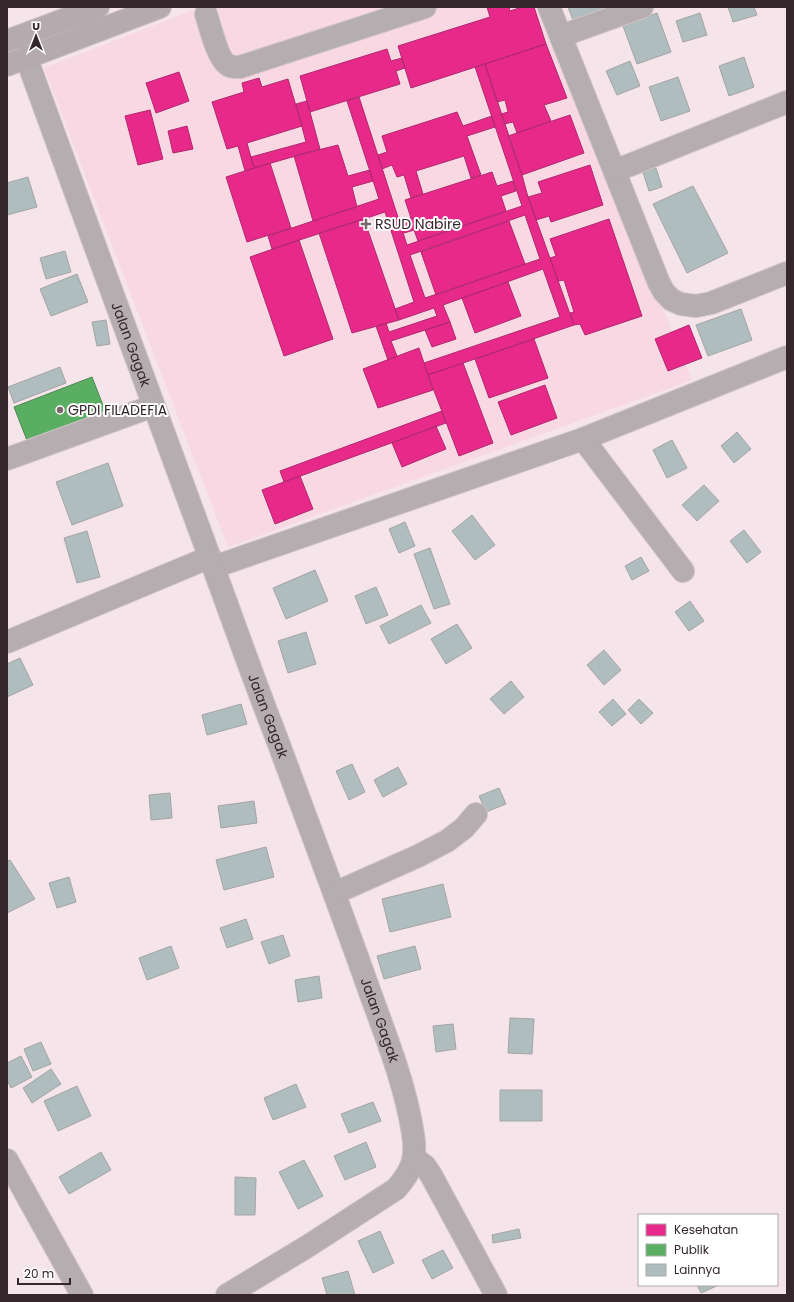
<svg xmlns="http://www.w3.org/2000/svg" width="794" height="1302" viewBox="0 0 794 1302" font-family="Poppins,sans-serif">
  <style>
    .built { fill: #f8d8e2 }
    .health { fill: #e7298a; stroke: #b1286e; fill-rule: evenodd }
    .public { fill: #5aae61; stroke: #4f8551 }
    .building { fill: #b0bdbe; stroke: #a4a4a5 }
    .lines { fill: none; stroke-linecap: round; stroke-linejoin: round }
    .minor-casing { stroke: #d1c4c8; stroke-width: 24 }
    .highway-casing { stroke: #d1c4c8; stroke-width: 24 }
    .minor { stroke: #b5adaf; stroke-width: 22 }
    .highway { stroke: #b5aaae; stroke-width: 22 }
    .poi-dot { fill: #78696e; stroke: #fff; stroke-width: 1.5 }
    .labels { text-anchor: middle; dominant-baseline: central; stroke-width: 4; stroke-linejoin: round; paint-order: stroke }
    .poi-label { font-size: 14px; fill: #34262b; stroke: #fff; text-anchor: start }
    .street-label { font-size: 14px; fill: #34262b; stroke: #fff }
  </style>
  <rect width="100%" height="100%" fill="#f5e5ea"/>
  <!-- built -->
  <path class="built" d="M201 7H540L692 380 228 547 44 68Z"/>
  <!-- health -->
  <path class="health" d="M487 7H509L510 11 522 7H534L546 44 411 88 398 46 490 17Z
    M546 44 567 98 544 105 551 121 517 133 513 122 504 124 501 114 508 112 505 100 497 102 485 64Z
    M387 49 391 61 402 58 405 68 396 71 400 84 310 112 300 76Z
    M485 64 522 175 528 197 574 325 428 375 424 363 560 317 543 269 443 305 450 322 391 341 397 356 388 360 376 326 386 323 389 332 437 316 434 308 399 320 395 309 414 302 385 212 272 249 268 236 379 199 347 101 359 97 407 245 522 206 475 67ZM525 215 540 259 425 298 410 255Z
    M179 72 189 101 156 113 146 83Z
    M259 78 262 87 288 79 302 126 247 143 254 168 245 171 238 146 227 149 212 102 244 92 242 83Z
    M307 101 320 149 254 168 251 157 306 142 296 104Z
    M150 110 163 159 138 165 125 116Z
    M457 112 463 126 492 116 495 127 467 136 481 175 471 178 464 156 416 171 423 194 411 198 404 175 397 177 392 165 382 169 378 155 387 152 382 136Z
    M570 115 584 153 522 175 508 136Z
    M187 126 193 149 173 153 168 131Z
    M338 145 348 176 370 170 373 181 352 187 357 207 313 221 294 156Z
    M270 163 291 228 247 242 226 177Z
    M590 165 603 205 551 222 549 216 536 220 528 197 542 193 538 182Z
    M492 172 497 186 513 181 516 191 501 196 506 211 418 241 414 230 404 233 400 221 411 218 405 200Z
    M364 219 399 320 352 333 319 233Z
    M609 219 642 316 585 335 580 324 574 325 570 313 574 312 564 280 558 281 550 258 556 256 550 239Z
    M509 221 525 264 436 295 421 252Z
    M299 240 333 339 284 356 250 257Z
    M508 282 521 316 475 333 462 298Z
    M450 322 456 339 432 347 425 330Z
    M689 325 702 358 668 371 655 339Z
    M534 339 548 378 489 398 475 359Z
    M419 348 433 390 378 408 363 369Z
    M463 363 493 443 459 456 428 375Z
    M545 385 557 418 511 435 498 402Z
    M442 411 446 423 284 482 280 471Z
    M436 426 446 449 402 467 392 443Z
    M300 476 313 509 275 524 262 490Z"/>
  <!-- public -->
  <path class="public" d="M92 377 106 413 28 443 14 407Z"/>
  <!-- building -->
  <path class="building" d="M568 7H611L574 23Z
    M728 7H754L757 15 733 22Z
    M657 13 671 52 637 64 623 26Z
    M700 13 707 35 683 42 676 21Z
    M744 57 754 87 729 96 719 66Z
    M630 61 640 86 617 95 606 71Z
    M678 77 690 111 661 121 649 87Z
    M656 168 662 187 649 191 643 172Z
    M28 177 37 207 7 215V183Z
    M693 186 728 253 687 273 653 204Z
    M65 251 71 272 46 279 40 258Z
    M77 274 88 302 51 316 40 289Z
    M741 309 752 340 708 356 696 325Z
    M106 320 110 344 97 346 92 322Z
    M60 367 66 383 14 403 8 387Z
    M737 432 751 449 734 463 721 446Z
    M672 440 687 468 667 478 653 450Z
    M108 463 123 506 72 525 56 482Z
    M704 485 719 501 697 521 682 505Z
    M472 515 495 545 475 560 452 531Z
    M405 522 415 546 399 553 389 529Z
    M744 530 761 552 747 563 730 541Z
    M87 531 100 577 77 583 64 538Z
    M430 548 450 604 434 609 414 554Z
    M641 557 649 571 632 580 625 566Z
    M315 570 328 601 286 619 273 588Z
    M376 587 388 615 366 624 355 596Z
    M690 601 704 621 689 631 675 612Z
    M421 605 431 623 389 644 380 626Z
    M457 624 472 648 446 664 431 639Z
    M306 632 316 664 288 673 278 641Z
    M604 650 621 670 604 685 587 665Z
    M20 658 33 685 7 697V664Z
    M511 681 524 697 504 714 490 699Z
    M613 699 626 714 612 726 599 712Z
    M639 699 653 713 641 724 628 710Z
    M241 704 247 724 207 735 202 715Z
    M352 764 365 792 349 800 336 771Z
    M398 767 407 784 383 797 374 780Z
    M499 788 506 804 486 812 479 796Z
    M170 793 172 818 151 820 149 795Z
    M254 801 257 823 221 828 218 806Z
    M266 847 274 877 224 890 216 860Z
    M10 860 35 899 7 913V861Z
    M69 877 76 902 57 908 49 883Z
    M443 884 451 917 390 932 382 899Z
    M246 919 253 939 227 948 220 928Z
    M283 935 290 956 269 964 261 942Z
    M171 946 179 968 147 980 139 958Z
    M415 946 421 969 384 979 377 956Z
    M319 976 322 998 298 1002 295 980Z
    M510 1018 534 1019 532 1054 508 1053Z
    M453 1024 456 1049 436 1052 433 1026Z
    M41 1042 51 1064 33 1071 24 1049Z
    M21 1056 32 1077 11 1088 7 1080V1063Z
    M51 1069 61 1084 32 1103 23 1088Z
    M296 1084 306 1107 273 1120 264 1098Z
    M77 1086 91 1116 58 1131 44 1101Z
    M500 1090H542V1121H500Z
    M373 1102 381 1121 349 1133 341 1114Z
    M366 1142 376 1167 345 1180 334 1156Z
    M101 1152 111 1170 69 1194 59 1177Z
    M304 1160 323 1196 298 1209 279 1172Z
    M235 1177 256 1178 255 1215H235Z
    M519 1229 521 1238 493 1243 492 1235Z
    M380 1231 394 1263 373 1273 358 1241Z
    M443 1250 453 1268 432 1279 422 1260Z
    M348 1271 355 1295H327L322 1278Z
    M697 1285H719L701 1293Z"/>
  <g class="lines">
    <!-- minor casing -->
    <g class="minor-casing">
      <g id="minor">
        <path d="M549 7 659 283 664 292 672 300 681 304 696 306 711 303 787 273"/>
        <path d="M206 14C210 26 218 62 230 66 233 67 237 67 240 67L425 7"/>
        <path d="M561 36 642 7"/>
        <path id="s1" d="M26 57C88 228 151 398 214 569 235 626 255 683 277 739 307 821 338 902 367 984 384 1032 405 1082 413 1134 417 1158 412 1171 396 1189L308 1246 227 1295"/>
        <path d="M615 171 787 102"/>
        <path d="M583 439 683 571"/>
        <path d="M7 459 153 406"/>
        <path d="M214 567 583 439 787 357"/>
        <path d="M7 642 210 557"/>
        <path d="M335 893 418 856 447 841 464 828 476 814"/>
        <path d="M414 1158 425 1166 431 1175 496 1295"/>
        <path d="M7 1160 82 1295"/>
      </g>
    </g>
    <!-- highway casing -->
    <g class="highway-casing">
      <path id="highway" d="M7 41 98 7
        M7 65 160 7"/>
    </g>
    <!-- minor -->
    <use href="#minor" class="minor"/>
    <!-- highway -->
    <use href="#highway" class="highway"/>
  </g>
  <!-- markers -->
  <g class="poi-dot">
    <path d="M364 218h4v4h4v4h-4v4h-4v-4h-4v-4h4z"/>
    <circle cx="60" cy="410" r="4"/>
  </g>
  <g class="labels">
    <!-- poi labels -->
    <g class="poi-label">
      <text x="375" y="224">RSUD Nabire</text>
      <text x="68" y="410">GPDI FILADEFIA</text>
    </g>
    <!-- street labels -->
    <g class="street-label">
      <text stroke="none"><textPath href="#s1" startOffset="306">Jalan Gagak</textPath></text>
      <text stroke="none"><textPath href="#s1" startOffset="702">Jalan Gagak</textPath></text>
      <text stroke="none"><textPath href="#s1" startOffset="1026">Jalan Gagak</textPath></text>
    </g>
  </g>
  <!-- border -->
  <rect width="794" height="1302" fill="none" stroke="#34262b" stroke-width="16"/>
  <!-- legend -->
  <rect x="638" y="1214" width="140" height="72" fill="#ffffff" stroke="#aea8aa"/>
  <rect x="646" y="1224" width="20" height="12" fill="#e7298a" stroke="#aea8aa"/>
  <text x="674" y="1234" font-size="12" fill="#34262b">Kesehatan</text>
  <rect x="646" y="1244" width="20" height="12" fill="#5aae61" stroke="#aea8aa"/>
  <text x="674" y="1254" font-size="12" fill="#34262b">Publik</text>
  <rect x="646" y="1264" width="20" height="12" fill="#b0bdbe" stroke="#aea8aa"/>
  <text x="674" y="1274" font-size="12" fill="#34262b">Lainnya</text>
  <!-- north arrow -->
  <g transform="translate(36 36)" stroke="#ffffff" stroke-width="3" paint-order="stroke">
  <path d="M0-3L7 15L0 10L-7 15Z" fill="#34262b"/>
  <text y="-6" font-size="11" font-weight="bold" text-anchor="middle" fill="#34262b">U</text>
  </g>
  <!-- scale -->
  <path d="M18 1278v6h52v-6" fill="none" stroke="#34262b" stroke-width="2"/>
  <text x="24" y="1278" font-size="12" fill="#34262b" stroke="#ffffff" stroke-width="3" paint-order="stroke">20 m</text>
</svg>
